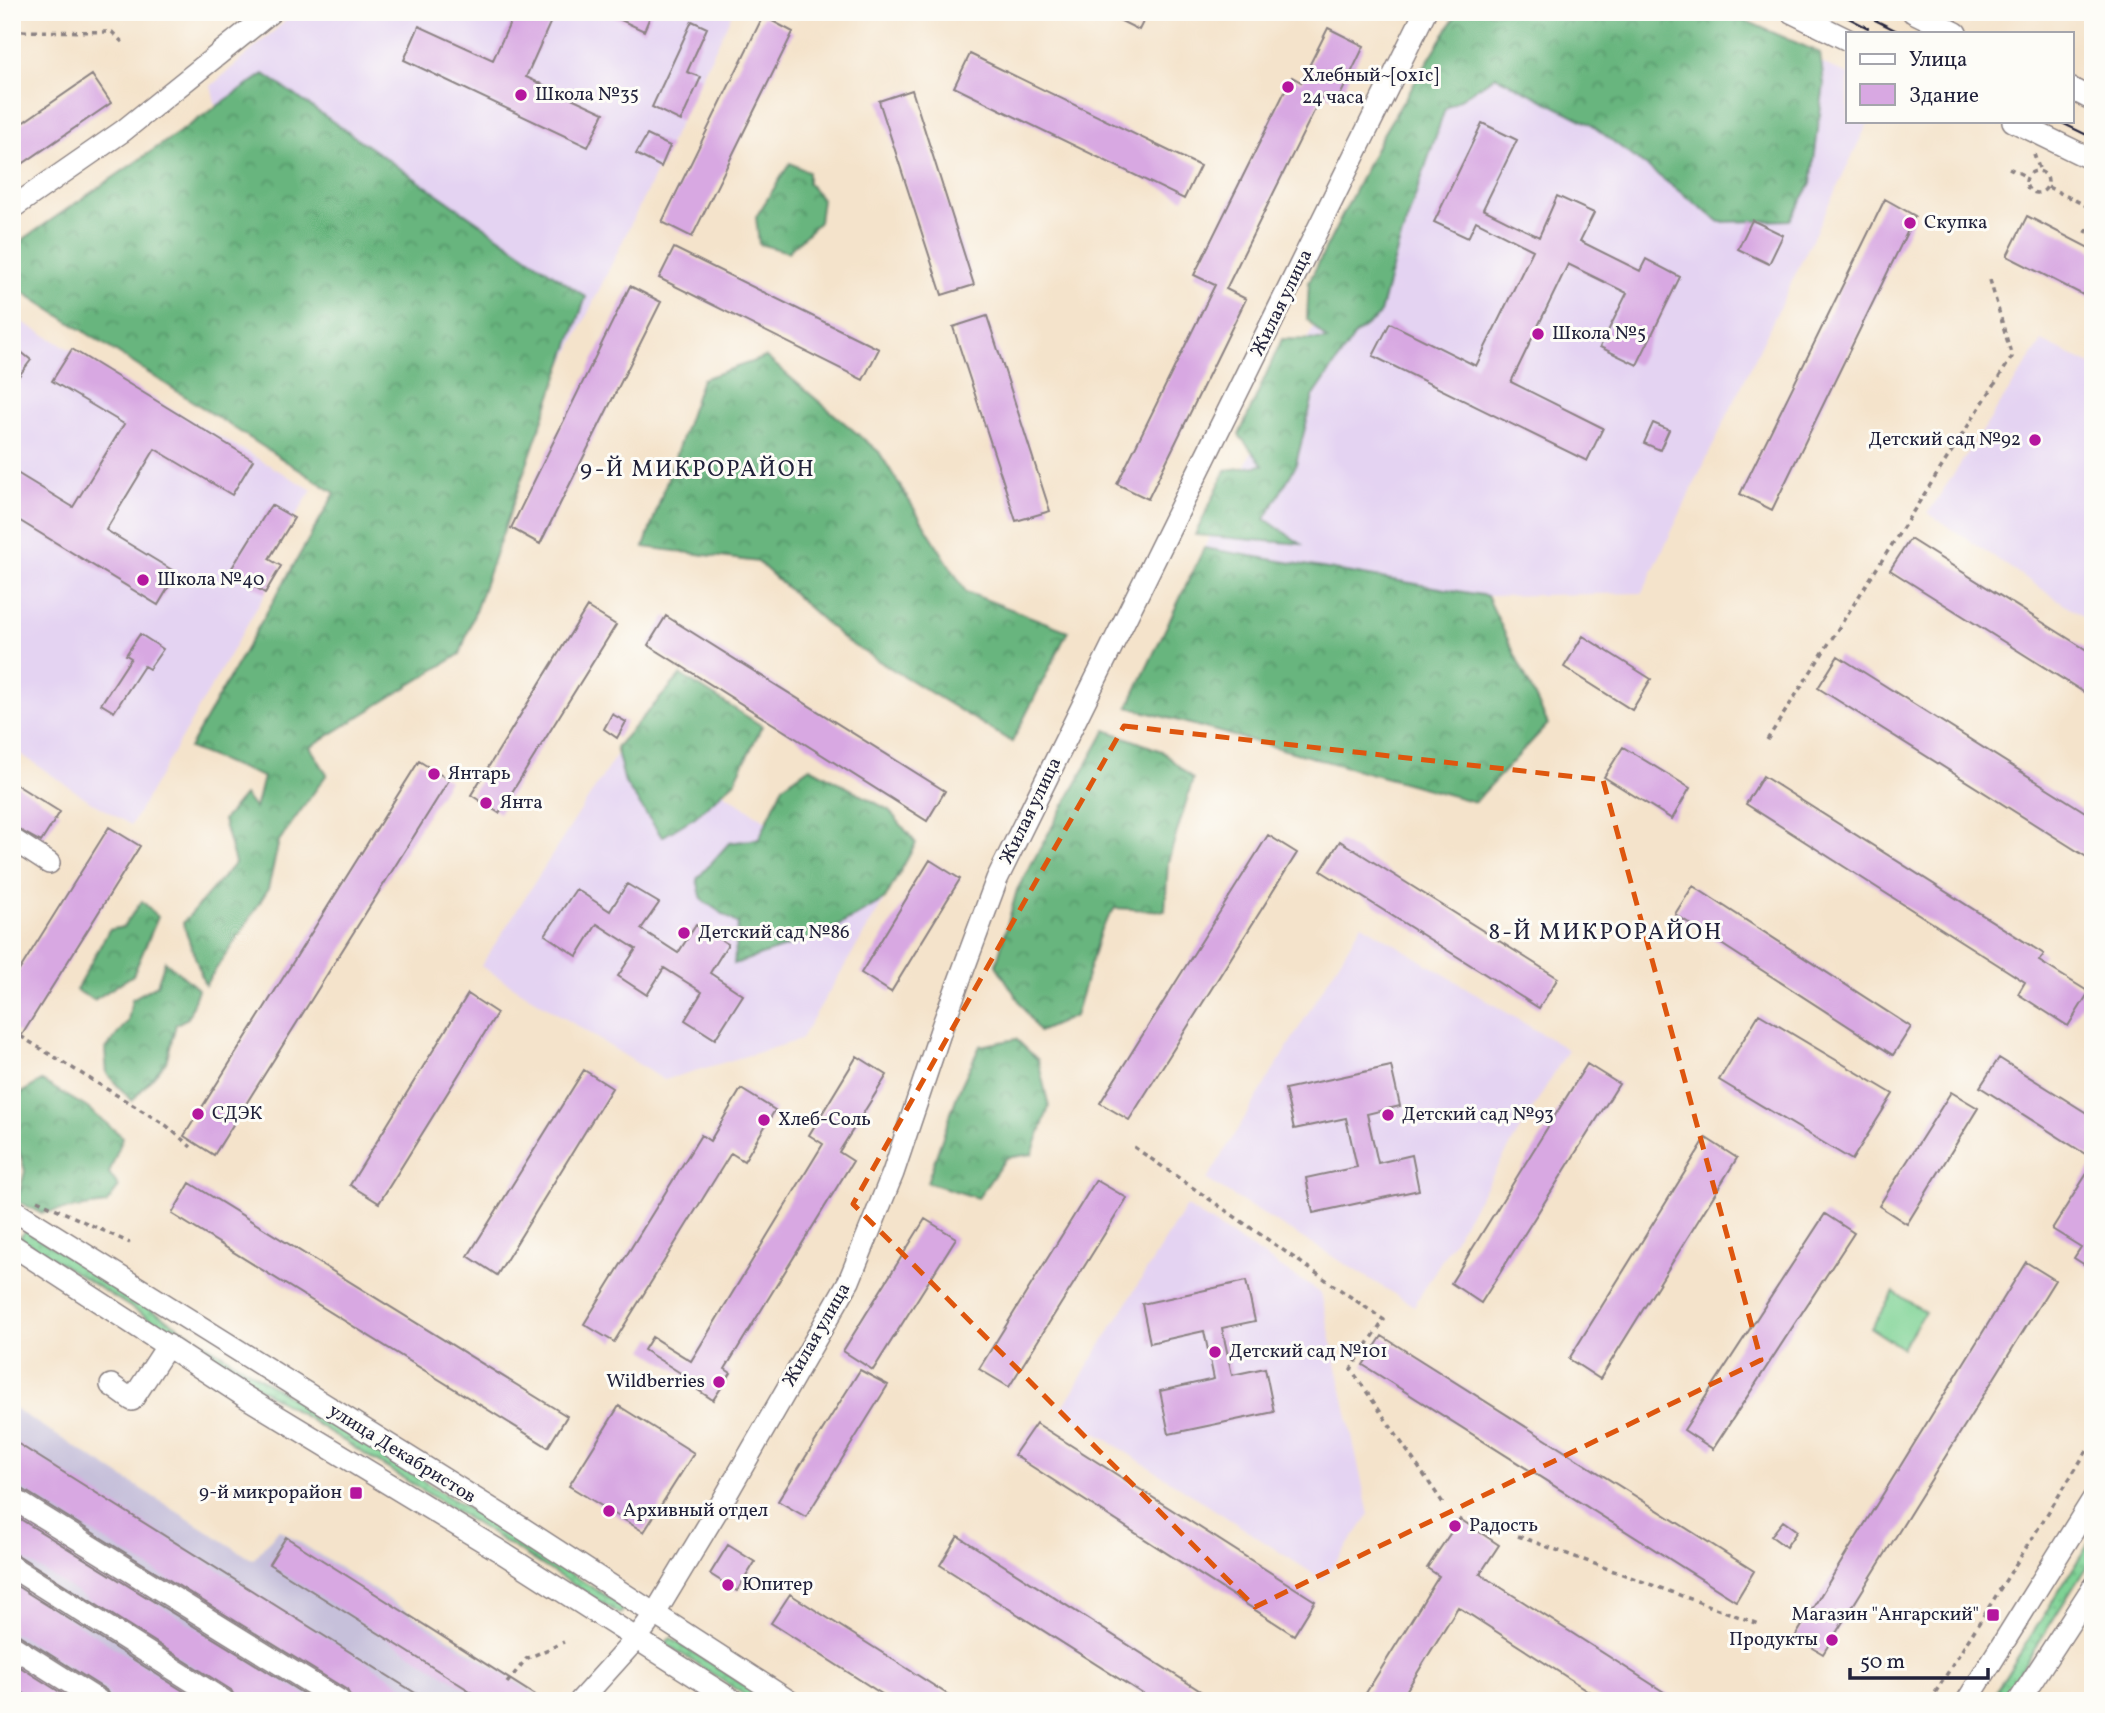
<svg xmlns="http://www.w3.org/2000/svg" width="2105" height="1713" viewBox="0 0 2105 1713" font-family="Vollkorn,serif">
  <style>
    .built { fill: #e4d3f2 }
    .industrial { fill: #c6c0da }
    .grass { fill: url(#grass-dots); stroke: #507a68; stroke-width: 2 }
    .forest { fill: url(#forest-crowns); stroke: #446c5c; stroke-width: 2 }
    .park { fill: #7fd395; stroke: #507a68; stroke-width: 2 }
    .building { fill: #d8a8e2 }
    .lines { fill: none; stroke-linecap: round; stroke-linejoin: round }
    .minor-casing { stroke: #8b8283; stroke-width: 24 }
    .path { stroke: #8b8283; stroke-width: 3.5; stroke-dasharray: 5 5; stroke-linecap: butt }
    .minor { stroke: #fff; stroke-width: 21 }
    .tram { stroke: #22223b; stroke-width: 2 }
    .marked { fill: none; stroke: #de560e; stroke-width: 5; stroke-dasharray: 14 9; stroke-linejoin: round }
    .poi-dot { fill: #b5179e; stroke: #fdfcf7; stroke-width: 2.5 }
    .labels { text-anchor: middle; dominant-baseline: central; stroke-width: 6; stroke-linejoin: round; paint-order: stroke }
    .poi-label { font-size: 19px; fill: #22223b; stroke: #fdfcf7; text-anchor: start }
    .street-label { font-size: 19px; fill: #22223b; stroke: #fdfcf7 }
    .quarter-label { font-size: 23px; letter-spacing: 2px; fill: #22223b; stroke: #fdfcf7 }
  </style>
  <defs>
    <pattern id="grass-dots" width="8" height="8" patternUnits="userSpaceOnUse" patternTransform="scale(1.75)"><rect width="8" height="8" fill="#7fd395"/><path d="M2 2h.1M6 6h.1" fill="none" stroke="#6db581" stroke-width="1.8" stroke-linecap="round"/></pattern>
    <pattern id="forest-crowns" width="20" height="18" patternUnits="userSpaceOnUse" patternTransform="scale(1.75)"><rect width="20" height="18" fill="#67b57e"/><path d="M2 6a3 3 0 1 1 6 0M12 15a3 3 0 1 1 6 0" fill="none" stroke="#549368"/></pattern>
  </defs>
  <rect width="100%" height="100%" fill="#fdfcf7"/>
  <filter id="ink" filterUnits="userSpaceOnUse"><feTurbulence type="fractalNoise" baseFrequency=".0143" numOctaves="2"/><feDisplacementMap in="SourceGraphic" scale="14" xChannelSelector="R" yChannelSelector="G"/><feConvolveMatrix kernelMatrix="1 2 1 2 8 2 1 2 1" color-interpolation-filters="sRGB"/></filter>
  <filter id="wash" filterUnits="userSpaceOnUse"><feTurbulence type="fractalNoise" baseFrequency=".00686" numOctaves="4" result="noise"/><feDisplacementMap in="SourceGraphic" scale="28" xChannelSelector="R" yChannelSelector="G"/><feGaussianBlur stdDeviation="1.57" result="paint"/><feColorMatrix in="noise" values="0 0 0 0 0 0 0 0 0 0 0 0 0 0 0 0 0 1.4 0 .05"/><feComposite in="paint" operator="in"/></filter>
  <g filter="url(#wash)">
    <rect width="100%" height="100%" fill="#f4e3cb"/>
    <!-- built -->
    <path class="built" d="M296 12H733L548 396 231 169 211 86Z
      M1469 12H1712L1848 75V121H1869L1642 593 1487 596 1204 548Z
      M19 320 312 490 269 558 281 566 131 825 90 801 12 748V324Z
      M2042 341 2093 366V623L1928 513Z
      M631 732 885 899 800 1040 664 1080 481 966Z
      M1362 924 1568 1050 1414 1306 1207 1180Z
      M1186 1206 1321 1293 1369 1515 1323 1580 1061 1410Z"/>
    <!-- industrial -->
    <path class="industrial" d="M12 1407 253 1560 279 1529 537 1694 536 1701H22L12 1695Z"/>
    <!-- grass -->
    <path class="grass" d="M25 1230 625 1608 620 1614 20 1238Z
      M2093 1537V1556L2002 1701H1990Z
      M671 1638 768 1701H754L665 1643Z"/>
    <!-- forest -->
    <path class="forest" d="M1458 12H1726L1820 53 1824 84 1811 184 1790 220 1720 222 1590 124 1496 76 1445 109 1398 247 1379 316 1355 335 1313 397 1295 467 1265 519 1301 544 1195 535 1226 470 1263 465 1239 435 1282 339 1327 340 1307 319 1309 282 1383 134Z
      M264 74 586 297 460 654 310 747 327 774 279 841 268 889 242 931 205 985 183 923 235 863 223 820 244 795 255 809 263 777 189 748 335 493 12 285V247Z
      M790 163 808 172V183L822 199 819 222 788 252 759 244 756 217Z
      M766 357 879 452 966 592 1068 631 1012 742 846 641 758 562 644 547 702 379Z
      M1204 548 1487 596 1548 724 1475 802 1128 707Z
      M681 675 762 726 735 781 695 817 662 837 625 783 616 747Z
      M1106 730 1162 751 1193 779 1168 862 1165 911 1115 908 1101 929 1075 1016 1039 1032 996 965 1017 890Z
      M810 767 889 810 916 843 885 899 824 934 734 964 738 924 702 900 697 879 729 843 759 839 783 786Z
      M142 901 158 917 133 975 94 1000 76 990 109 930 123 927Z
      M165 961 198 989 188 1018 176 1024 166 1062 132 1101 107 1074 105 1050 128 1021 132 999 157 985Z
      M1016 1039 1038 1060 1049 1107 1032 1154 1006 1158 978 1198 927 1182 959 1090 980 1046Z
      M42 1081 86 1107 123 1137 109 1173 119 1187 106 1204 40 1213 17 1201 25 1171 12 1127V1098Z"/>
    <!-- park -->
    <path class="park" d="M1894 1292 1925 1312 1902 1348 1871 1328Z"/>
    <g id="blocks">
      <!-- building -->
      <path class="building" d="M515 12H555L526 77 604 113 588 147 404 60 419 26 493 60Z
        M604 12H652L644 31Z
        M1103 12H1148L1139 30Z
        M763 16 793 32 692 237 662 222Z
        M692 21 707 28 687 72 701 77 681 121 652 107Z
        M1328 28 1364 46 1338 100 1323 93 1226 289 1246 299 1148 499 1117 484 1215 285 1194 275 1292 77 1301 82Z
        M970 54 1200 166 1184 199 954 87Z
        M92 75 111 103 12 171V130Z
        M912 90 974 285 942 295 879 101Z
        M1482 123 1517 140 1483 209 1539 237 1557 196 1594 213 1580 241 1640 271 1646 259 1680 277 1637 365 1600 347 1627 293 1568 264 1511 382 1603 428 1587 461 1373 356 1390 323 1476 366 1533 250 1476 221 1468 238 1434 222Z
        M647 135 670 146 661 167 636 154Z
        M1885 199 1915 216 1772 510 1740 494Z
        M2027 216 2093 250V300L2007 256Z
        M1752 220 1783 235 1769 264 1738 249Z
        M674 248 879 349 863 380 659 278Z
        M630 286 661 302 540 544 511 528Z
        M987 316 1050 511 1016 521 953 327Z
        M72 349 253 460 232 495 155 449 106 530 177 573 158 605 12 516V470L73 507 124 424 52 381Z
        M20 351 31 360 12 385V362Z
        M1653 423 1669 430 1660 450 1644 443Z
        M271 505 294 518 269 559 281 566 265 593 230 571Z
        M1910 539 2093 654V698L1890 570Z
        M587 607 616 625 499 813 471 795Z
        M666 616 945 791 927 821 648 645Z
        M140 634 163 649 149 669 144 666 114 712 101 704 131 658 126 655Z
        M1583 636 1651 679 1632 710 1564 667Z
        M1838 656 2093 817V861L1818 688Z
        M612 714 626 722 617 738 604 729Z
        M1623 747 1690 788 1672 819 1604 777Z
        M419 761 449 780 214 1155 184 1136Z
        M1763 776 2044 954 2039 961 2089 992 2068 1026 2018 994 2025 982 1746 804Z
        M12 782 60 812 41 842 12 826Z
        M109 827 140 846 22 1035 12 1029V982Z
        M1268 835 1297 853 1129 1120 1100 1103Z
        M1340 841 1558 978 1539 1008 1321 871Z
        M930 860 960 879 891 992 861 973Z
        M627 884 659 903 641 929 678 953 696 925 728 944 710 973 743 995 715 1039 685 1020 702 992 664 968 647 995 618 976 636 949 597 924 577 956 545 935 576 889 610 911Z
        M1693 886 1911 1027 1893 1055 1675 914Z
        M468 994 497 1013 379 1203 350 1185Z
        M1759 1014 1893 1094 1852 1160 1719 1080Z
        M857 1056 887 1075 839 1152 853 1161 725 1369 731 1373 713 1400 680 1378 682 1374 644 1350 652 1337 691 1361 823 1144 809 1135Z
        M1999 1058 2093 1117V1159L1980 1087Z
        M1587 1064 1619 1084 1481 1303 1451 1283Z
        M1391 1066 1400 1106 1367 1114 1378 1163 1412 1155 1419 1190 1313 1213 1306 1178 1357 1167 1346 1118 1294 1129 1285 1089Z
        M584 1070 612 1088 497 1275 468 1256Z
        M741 1089 775 1110 744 1161 731 1153 614 1342 584 1324 701 1135 710 1141Z
        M1951 1092 1978 1108 1907 1224 1879 1206Z
        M1706 1138 1737 1158 1600 1379 1569 1359Z
        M2093 1164V1270L2074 1258 2081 1247 2052 1229Z
        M1096 1180 1127 1198 1009 1387 979 1369Z
        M190 1183 567 1416 548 1447 172 1214Z
        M1825 1214 1854 1233 1713 1449 1684 1430Z
        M925 1219 956 1238 873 1370 843 1351Z
        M2026 1262 2055 1280 1823 1654 1795 1637Z
        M1246 1281 1255 1321 1222 1328 1232 1375 1265 1368 1274 1412 1169 1434 1160 1391 1214 1379 1204 1331 1150 1343 1142 1304Z
        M1382 1336 1754 1571 1736 1601 1363 1365Z
        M860 1370 888 1385 806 1517 778 1501Z
        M619 1406 694 1453 644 1532 569 1486Z
        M1036 1423 1315 1601 1294 1635 1014 1455Z
        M12 1440 428 1701H353L347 1690 19 1487 12 1485Z
        M12 1514 315 1701H237L231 1690 19 1556 12 1554Z
        M1460 1519 1499 1545 1480 1574 1678 1701H1604L1458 1607 1400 1701H1361L1439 1576 1427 1568Z
        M1783 1521 1797 1531 1786 1547 1771 1536Z
        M958 1536 1216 1701H1154L940 1565Z
        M286 1537 544 1701H486L269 1564Z
        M728 1545 755 1562 737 1591 710 1574Z
        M12 1583 199 1701H112L106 1690 19 1635 12 1633Z
        M790 1594 958 1701H893L771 1623Z
        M12 1662 74 1701H36L12 1686Z"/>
    </g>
  </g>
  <g filter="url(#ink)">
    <use href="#blocks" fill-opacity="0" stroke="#8b8283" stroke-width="2"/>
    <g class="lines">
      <!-- minor casing -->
      <g class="minor-casing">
        <path id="minor" d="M1791 12 1848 40
          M1913 12 1956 33
          M2072 89 2093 100
          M2013 121 2093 160
          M12 208 123 131 271 12
          M12 839 49 863
          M12 1209 522 1528 789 1701
          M12 1245 244 1396 498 1550 734 1701
          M111 1385 132 1400 168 1345
          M12 1498 340 1701
          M12 1567 224 1701
          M12 1646 99 1701
          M580 1701 636 1639 654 1615 721 1504 849 1281 893 1173 942 1027 997 879 1425 12
          M1967 1701 2093 1499
          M2019 1701 2093 1587"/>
      </g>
      <!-- path -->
      <path class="path" d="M12 31 112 32 123 43
        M2034 154 2040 171
        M2009 168 2027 177
        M2026 182a11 11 0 1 1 22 0a11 11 0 1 1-22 0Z
        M2048 187 2093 209
        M2086 233 2093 217
        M1767 740 2012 357 1990 280
        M12 1031 167 1126 191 1147
        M1134 1147 1384 1320 1351 1369 1443 1503
        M37 1200 130 1243
        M1518 1536 1759 1624
        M507 1683 526 1659 564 1642
        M1930 1701 2093 1441"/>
      <!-- minor -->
      <use href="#minor" class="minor"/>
      <!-- tram -->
      <path class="tram" d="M1837 12 1868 28
        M1859 12 1901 33
        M2058 121 2093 138"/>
    </g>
  </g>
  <!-- marked area -->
  <path class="marked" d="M1124 726 1603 780 1761 1360 1255 1607 853 1204Z"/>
  <!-- markers -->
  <g class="poi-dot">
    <circle cx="1288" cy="87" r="7"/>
    <circle cx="521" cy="95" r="7"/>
    <circle cx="1910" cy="223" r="7"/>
    <circle cx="1538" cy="334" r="7"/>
    <circle cx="2035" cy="440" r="7"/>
    <circle cx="143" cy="580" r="7"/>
    <circle cx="434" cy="774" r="7"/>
    <circle cx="486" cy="803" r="7"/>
    <circle cx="684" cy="933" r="7"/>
    <circle cx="198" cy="1114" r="7"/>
    <circle cx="1388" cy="1115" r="7"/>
    <circle cx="764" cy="1120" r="7"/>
    <circle cx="1215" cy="1352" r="7"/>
    <circle cx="719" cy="1382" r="7"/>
    <rect x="349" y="1486" width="14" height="14" rx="3.5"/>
    <circle cx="609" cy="1511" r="7"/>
    <circle cx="1455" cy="1526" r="7"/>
    <circle cx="728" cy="1585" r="7"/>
    <rect x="1986" y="1608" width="14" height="14" rx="3.5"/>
    <circle cx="1832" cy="1640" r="7"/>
  </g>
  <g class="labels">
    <!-- poi labels -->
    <g class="poi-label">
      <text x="1302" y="76">Хлебный~[0x1c]<tspan x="1302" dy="22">24 часа</tspan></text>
      <text x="535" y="95">Школа №35</text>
      <text x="1924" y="223">Скупка</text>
      <text x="1552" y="334">Школа №5</text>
      <text x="2021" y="440" text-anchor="end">Детский сад №92</text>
      <text x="157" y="580">Школа №40</text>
      <text x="448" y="774">Янтарь</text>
      <text x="500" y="803">Янта</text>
      <text x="698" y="933">Детский сад №86</text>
      <text x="212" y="1114">СДЭК</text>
      <text x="1402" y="1115">Детский сад №93</text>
      <text x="778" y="1120">Хлеб-Соль</text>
      <text x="1229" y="1352">Детский сад №101</text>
      <text x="705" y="1382" text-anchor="end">Wildberries</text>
      <text x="342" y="1493" text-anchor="end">9-й микрорайон</text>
      <text x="623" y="1511">Архивный отдел</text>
      <text x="1469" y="1526">Радость</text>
      <text x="742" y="1585">Юпитер</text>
      <text x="1979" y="1615" text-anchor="end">Магазин "Ангарский"</text>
      <text x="1818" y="1640" text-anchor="end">Продукты</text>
    </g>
    <!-- street labels -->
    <g class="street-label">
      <text transform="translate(1282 303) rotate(-64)">Жилая улица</text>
      <text transform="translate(1031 811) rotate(-64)">Жилая улица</text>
      <text transform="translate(817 1335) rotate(-60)">Жилая улица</text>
      <text transform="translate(402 1454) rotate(32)">улица Декабристов</text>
    </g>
    <!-- quarter labels -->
    <g class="quarter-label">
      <text x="698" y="470">9-Й МИКРОРАЙОН</text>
      <text x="1606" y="933">8-Й МИКРОРАЙОН</text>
    </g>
  </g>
  <!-- margin -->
  <rect width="2105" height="1713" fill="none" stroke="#fdfcf7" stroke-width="42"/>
  <!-- legend -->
  <rect x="1846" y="32" width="228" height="91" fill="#fdfcf7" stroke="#a5a5ac" stroke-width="2"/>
  <rect x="1860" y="54" width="35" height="10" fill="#ffffff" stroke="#a5a5ac" stroke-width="2"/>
  <text x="1909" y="66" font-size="21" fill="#22223b">Улица</text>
  <rect x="1860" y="84" width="35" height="21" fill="#d8a8e2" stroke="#a5a5ac" stroke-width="2"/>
  <text x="1909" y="102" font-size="21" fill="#22223b">Здание</text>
  <!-- scale -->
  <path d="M1850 1668v10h138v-10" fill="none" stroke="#22223b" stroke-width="3.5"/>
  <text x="1860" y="1668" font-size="21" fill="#22223b" stroke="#fdfcf7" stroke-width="5" paint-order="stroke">50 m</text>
</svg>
